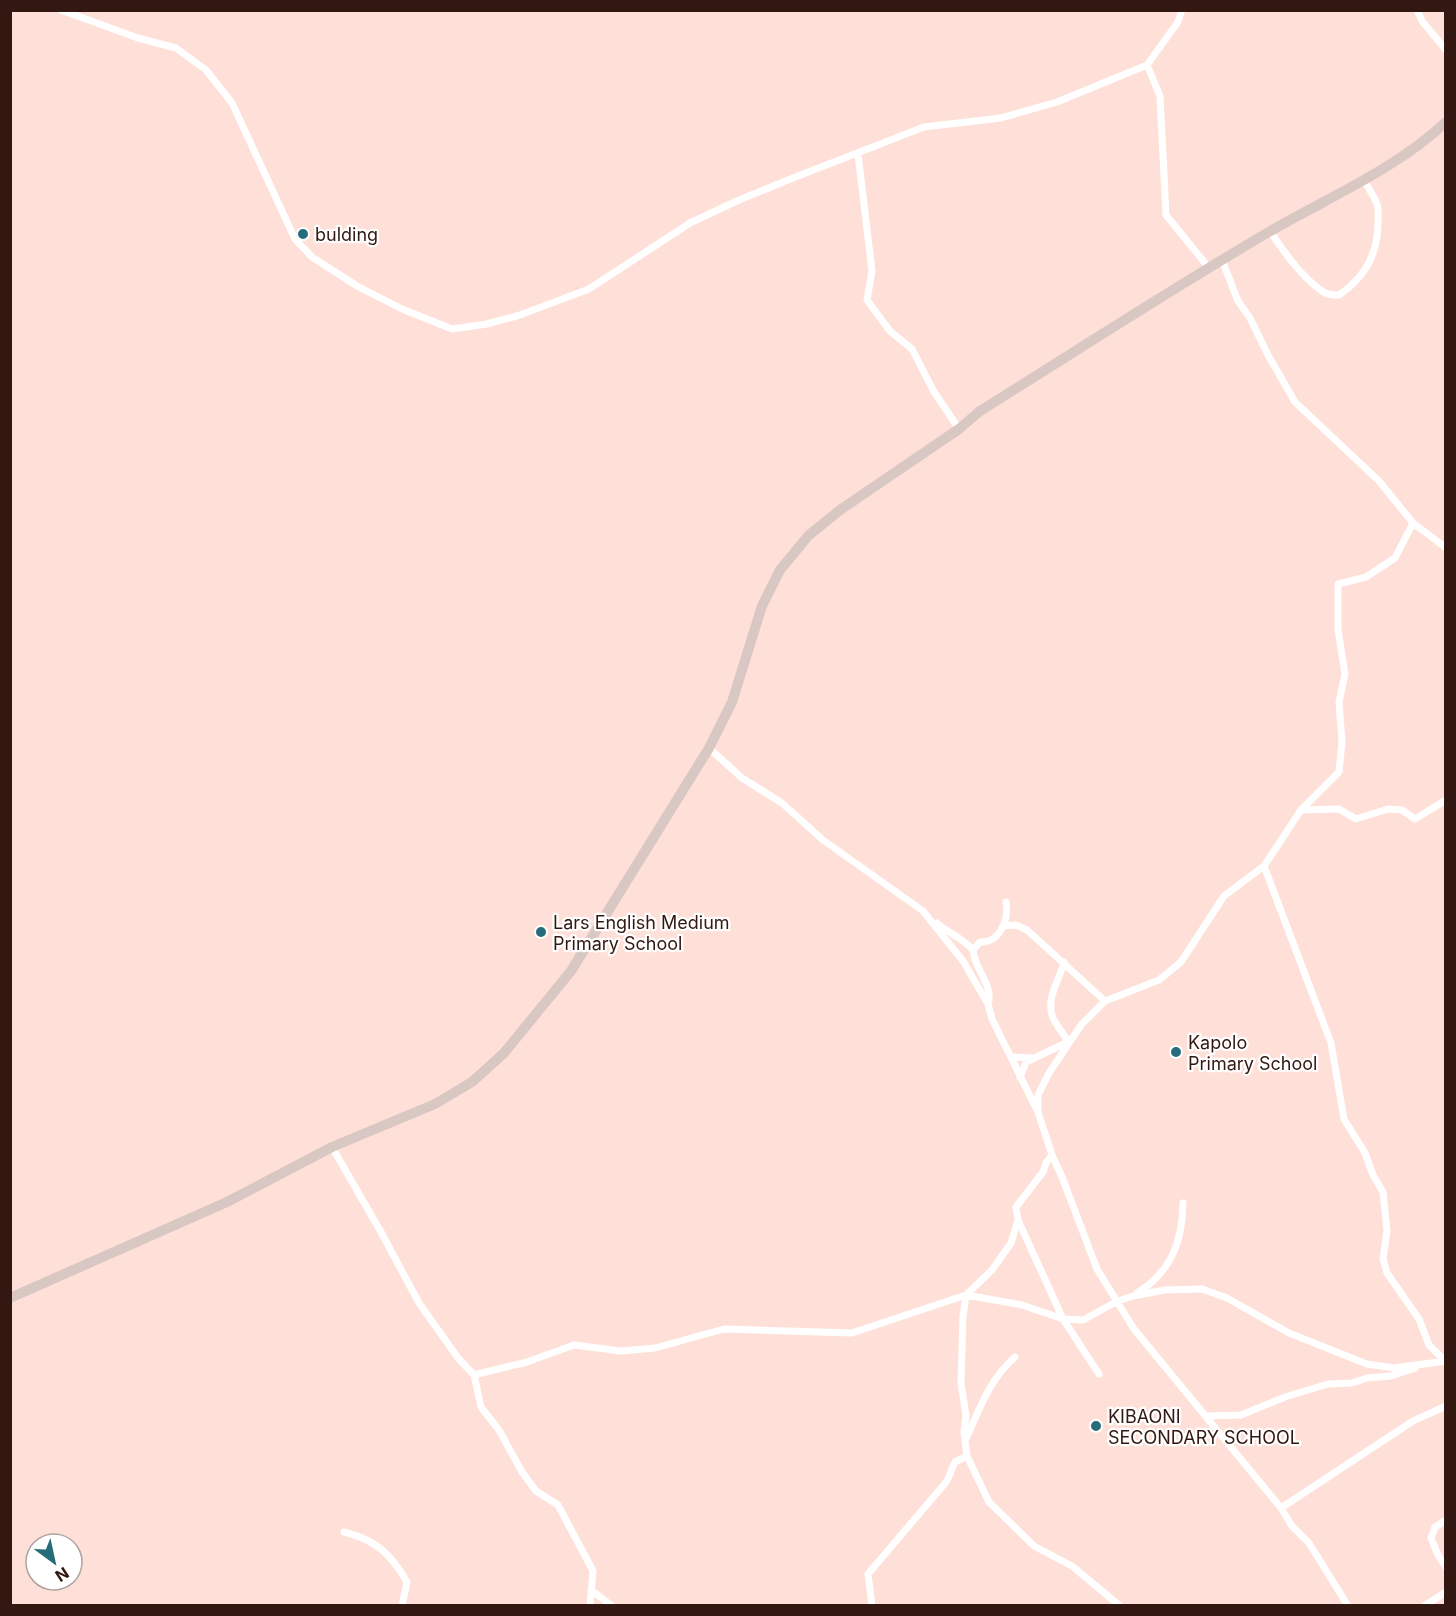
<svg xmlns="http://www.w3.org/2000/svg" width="1456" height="1616" viewBox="0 0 1456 1616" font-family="Inter,sans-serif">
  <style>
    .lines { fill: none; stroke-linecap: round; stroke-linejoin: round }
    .street { stroke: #fff; stroke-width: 7 }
    .secondary { stroke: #d8c7c2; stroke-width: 10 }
    .poi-dot { fill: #266c7b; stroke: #fff; stroke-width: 2 }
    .labels { text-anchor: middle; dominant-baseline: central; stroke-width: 4.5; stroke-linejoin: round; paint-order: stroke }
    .poi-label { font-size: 18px; fill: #321811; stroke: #fff; text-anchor: start }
  </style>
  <rect width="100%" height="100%" fill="#fee0d8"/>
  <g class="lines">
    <!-- street -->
    <path class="street" d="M61 10 138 38 176 48 206 70 232 103 295 239 312 257 357 286 402 309 452 329 487 324 520 315 589 289 690 223 739 200 793 178 924 127 1001 118 1057 102 1147 65 1178 22 1182 10
      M1417 10 1422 21 1446 50
      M1147 65 1160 96 1166 215 1209 268
      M858 154 872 271 867 300 890 331 912 349 933 390 959 429
      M1270 231C1283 251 1304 280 1325 293 1329 295 1334 295 1339 295 1364 278 1378 254 1378 223 1378 217 1379 210 1377 204 1374 196 1368 187 1363 179
      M1222 260 1238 301 1250 318 1268 355 1295 402 1379 481 1413 523 1446 548
      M709 748 742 778 782 803 823 840 923 911 963 961 988 1004 992 1019 1038 1112V1095L1049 1073 1081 1025 1105 1001 1159 980 1181 962 1224 896 1264 866 1301 810 1339 772 1342 742 1339 702 1345 674 1338 630V584L1366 577 1395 558 1413 523
      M1301 810 1339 809 1356 819 1388 809 1402 810 1415 819 1446 800
      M1264 866 1331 1043 1344 1119 1365 1153 1373 1175 1383 1192 1387 1231 1383 1259 1387 1273 1419 1319 1429 1345 1444 1360
      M937 923C949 934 963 938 973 950
      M1003 926 1016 925 1027 930 1105 1001
      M988 1004C994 985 974 969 973 950L980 942C1000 943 1009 920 1006 902
      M1011 1057 1032 1058
      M1020 1077 1026 1062 1068 1042C1064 1034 1057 1026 1053 1018 1045 999 1060 979 1064 962
      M1038 1112 1052 1155 1062 1177 1097 1269 1134 1329 1281 1508 1413 1421 1446 1406
      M332 1147 381 1232 419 1303 458 1358 474 1375 527 1362 574 1345 621 1351 655 1348 724 1329 852 1333 966 1295 992 1270 1011 1243 1018 1220 1016 1207 1043 1172 1046 1163 1052 1155
      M1018 1220 1063 1319 1099 1374
      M1137 1293C1172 1271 1182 1242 1183 1203
      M474 1375 481 1407 499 1430 522 1472 536 1491 558 1505 593 1571 590 1606
      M1206 1416 1241 1415 1285 1397 1328 1384 1352 1383 1367 1378 1391 1376 1415 1368
      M966 1439C980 1408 989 1380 1015 1357
      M967 1456 989 1502 1034 1546 1072 1566 1120 1606
      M1281 1508 1292 1526 1309 1543 1348 1606
      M1446 1520 1435 1527 1431 1538 1438 1555 1446 1567
      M344 1532C376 1540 391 1554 407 1582L402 1606
      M591 1590 612 1606
      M872 1606 868 1574 947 1481 955 1462 967 1456 964 1432 966 1416 961 1383 963 1316 966 1295 1022 1305 1063 1319 1083 1320 1118 1301 1133 1296 1165 1290 1202 1289 1227 1298 1289 1333 1367 1364 1394 1368 1446 1361
      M1424 1606 1446 1592"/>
    <!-- secondary -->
    <path class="secondary" d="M10 1298 227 1202 332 1147 435 1104 472 1082 504 1053 571 971 709 748 732 702 762 606 780 570 809 535 840 510 959 429 980 411C1076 351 1170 290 1267 233 1327 198 1395 170 1446 122"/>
  </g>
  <!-- markers -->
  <g class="poi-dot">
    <circle cx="303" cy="234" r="6"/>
    <circle cx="541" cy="932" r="6"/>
    <circle cx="1176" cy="1052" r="6"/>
    <circle cx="1096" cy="1426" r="6"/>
  </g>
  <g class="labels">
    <!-- poi labels -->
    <g class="poi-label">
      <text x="315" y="234">bulding</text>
      <text x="553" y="922">Lars English Medium<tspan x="553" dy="21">Primary School</tspan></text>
      <text x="1188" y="1042">Kapolo<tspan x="1188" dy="21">Primary School</tspan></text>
      <text x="1108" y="1416">KIBAONI<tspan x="1108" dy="21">SECONDARY SCHOOL</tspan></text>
    </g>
  </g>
  <!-- border -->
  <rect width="1456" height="1616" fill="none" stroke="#321811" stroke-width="24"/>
  <!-- north arrow -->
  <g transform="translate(54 1562) rotate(147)"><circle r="28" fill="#ffffff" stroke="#ada3a0" stroke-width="1.5"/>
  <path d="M0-4.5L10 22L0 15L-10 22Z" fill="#266c7b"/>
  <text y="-9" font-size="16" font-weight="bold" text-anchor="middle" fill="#321811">N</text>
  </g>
</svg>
